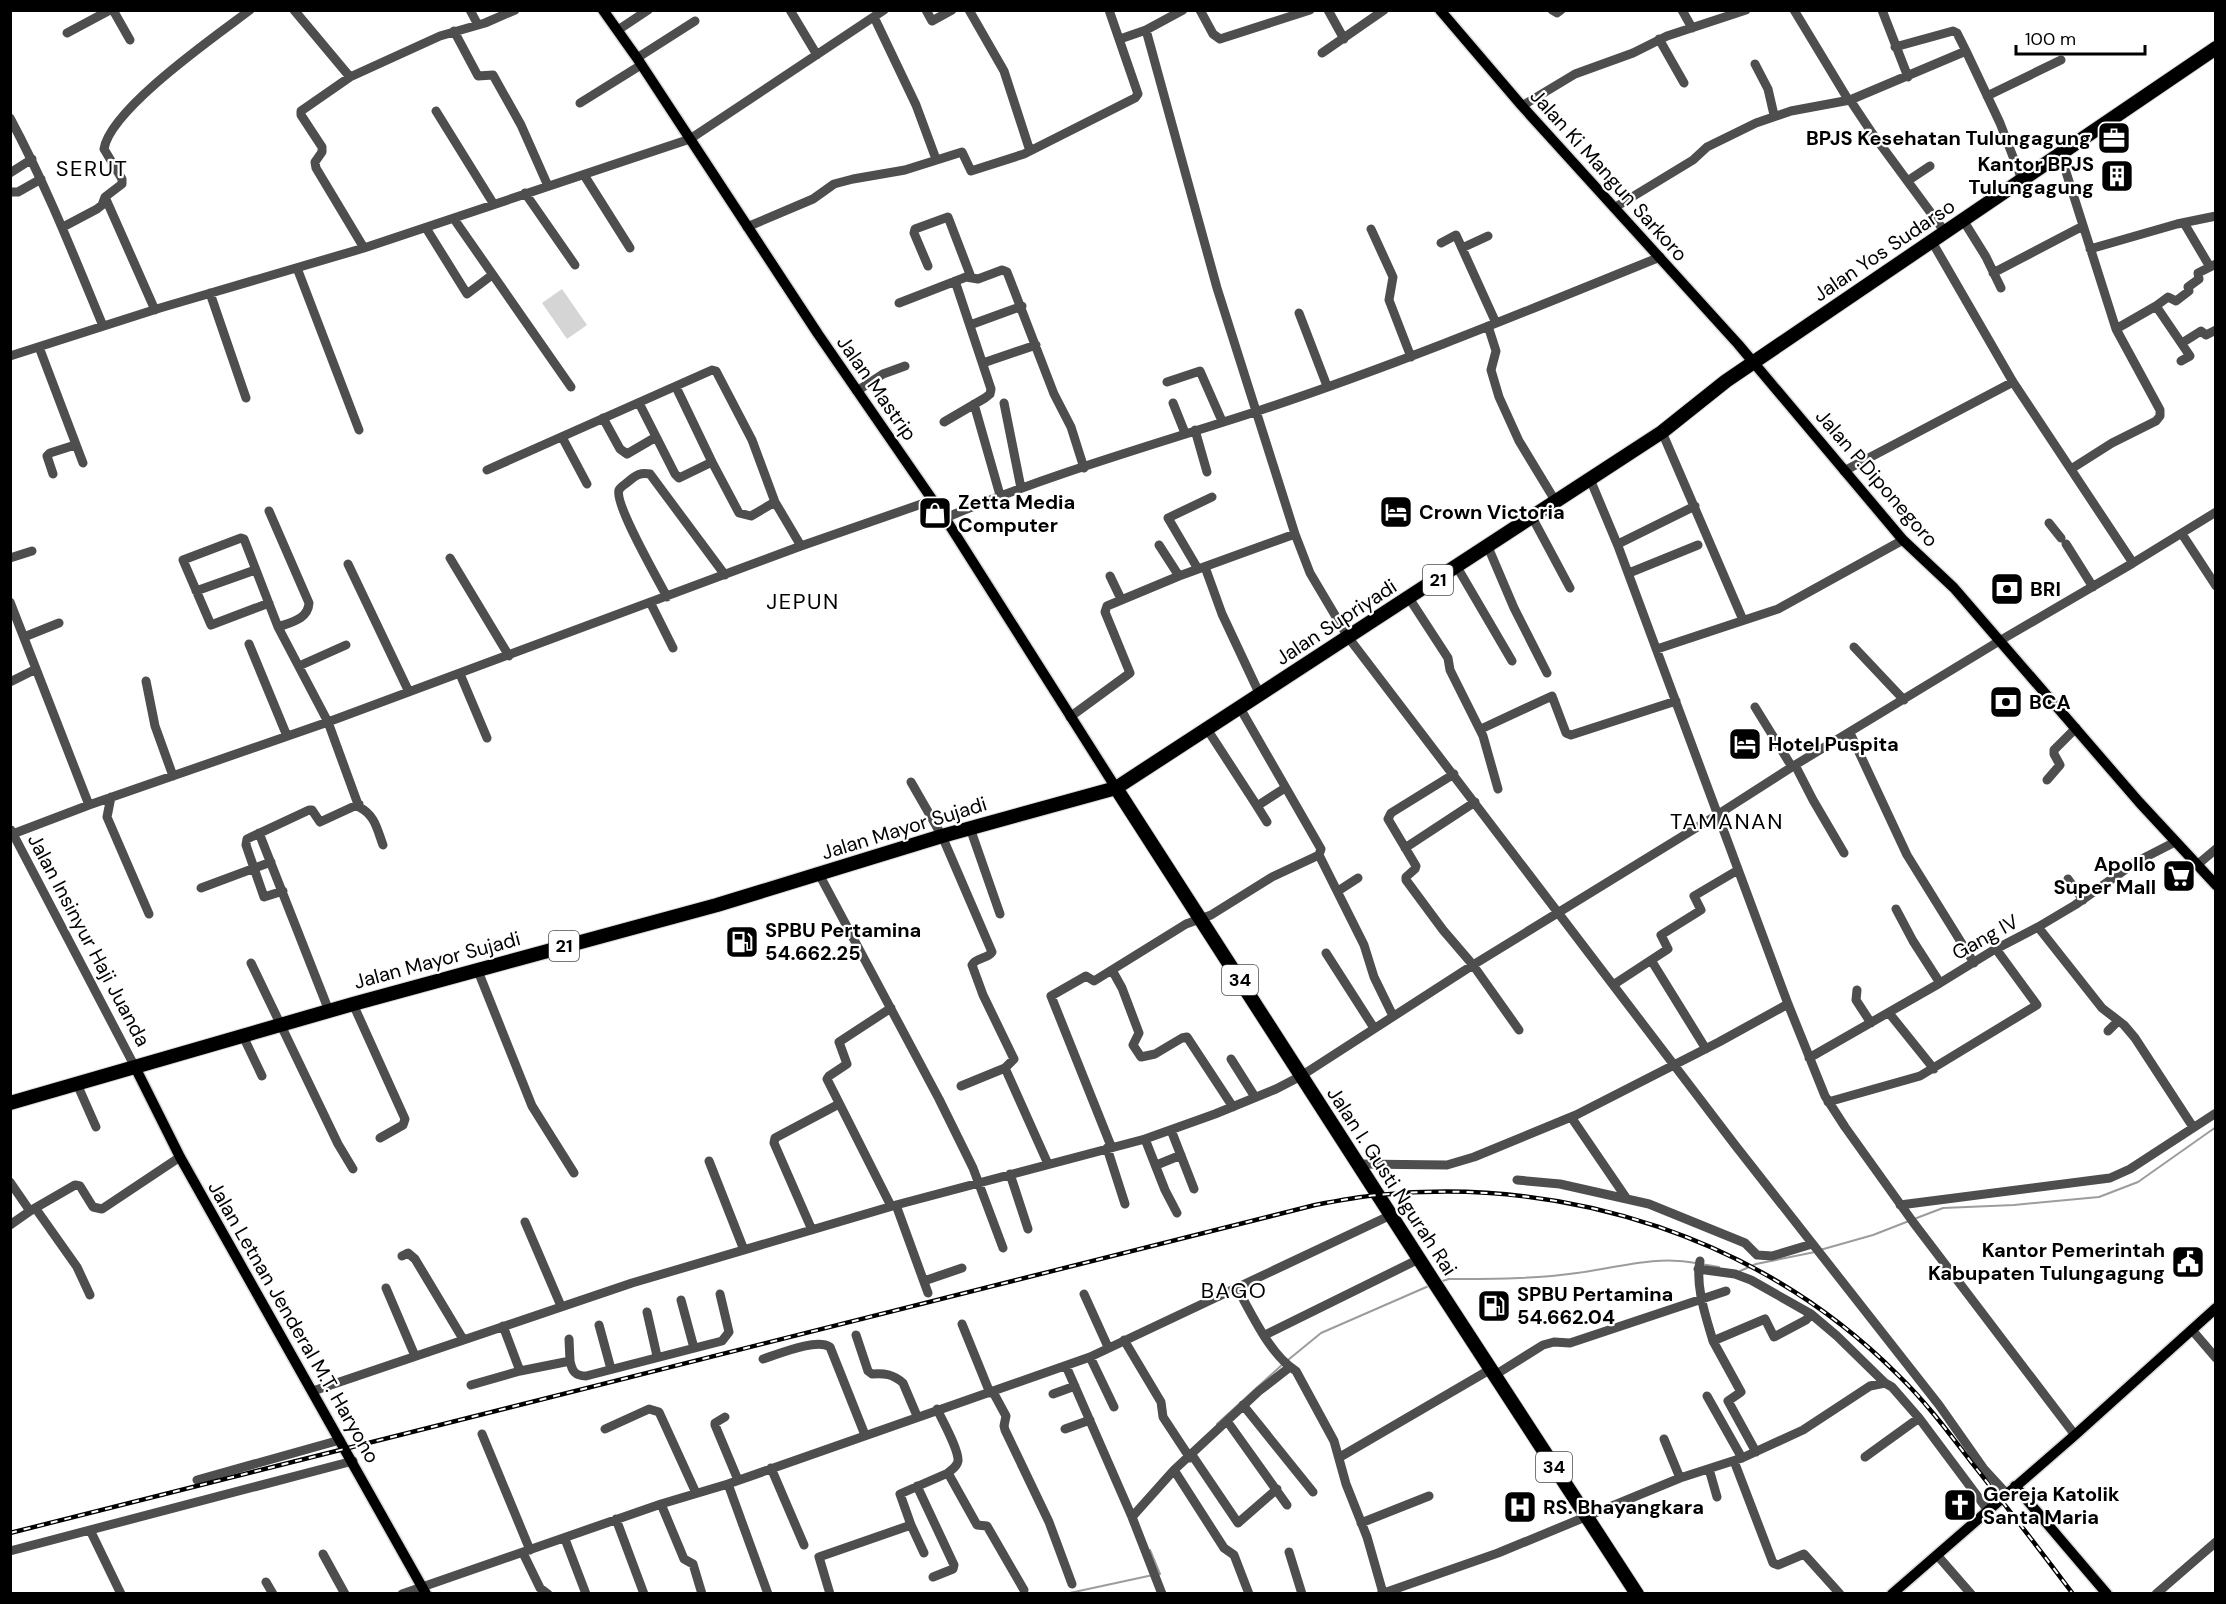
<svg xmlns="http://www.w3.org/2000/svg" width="2226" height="1604" viewBox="0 0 2226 1604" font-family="'DM Sans',sans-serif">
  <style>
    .green { fill: #d5d5d5 }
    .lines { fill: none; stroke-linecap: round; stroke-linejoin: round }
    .stream { stroke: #9c9c9c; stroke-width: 2 }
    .major-casing { stroke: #dbdbdb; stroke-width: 13 }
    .highway-casing { stroke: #dbdbdb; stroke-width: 16 }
    .minor { stroke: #4e4e4e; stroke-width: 9 }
    .major { stroke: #000; stroke-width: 10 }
    .highway { stroke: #000; stroke-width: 14 }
    .rail-casing { stroke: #000; stroke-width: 4.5 }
    .rail { stroke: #fff; stroke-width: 2; stroke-dasharray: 7; stroke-linecap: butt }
    .labels { text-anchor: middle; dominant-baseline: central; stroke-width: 4.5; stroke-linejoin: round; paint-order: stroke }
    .shield { fill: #fff; stroke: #4c4c4c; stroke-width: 1.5 }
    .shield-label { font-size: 18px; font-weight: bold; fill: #000 }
    .poi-label { font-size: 20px; font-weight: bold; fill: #000; stroke: #fff; text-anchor: start }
    .street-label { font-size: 20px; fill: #000; stroke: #fff }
    .quarter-label { font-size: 22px; letter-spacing: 1.5px; fill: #000; stroke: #fff }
  </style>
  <rect width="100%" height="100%" fill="#fff"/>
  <!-- green -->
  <path class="green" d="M562 289 587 325 567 339 542 303Z"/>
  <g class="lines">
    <!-- stream -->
    <path class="stream" d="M1914 1219 1943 1208 2014 1205 2099 1197 2138 1182 2216 1127
      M1820 1250 1873 1235 1909 1221
      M1701 1264 1719 1267
      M1740 1271 1756 1264 1815 1252
      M1439 1282 1449 1279C1492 1279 1535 1279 1577 1273 1616 1268 1656 1255 1696 1263
      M1288 1360 1321 1333 1431 1285
      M1217 1424 1284 1363
      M1150 1550 1160 1574H1158
      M1065 1594 1153 1575"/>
    <!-- major casing -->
    <g class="major-casing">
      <path id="major" d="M603 10 637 58 818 334 945 518 1116 788
        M1440 10 1522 106 1738 344 1903 540 1954 588 2139 802 2216 885
        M135 1067 180 1157 426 1594
        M2015 1486 2107 1594
        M1892 1594 2075 1435 2216 1308"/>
    </g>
    <!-- highway casing -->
    <g class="highway-casing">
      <path id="highway" d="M1116 788 1432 1279 1637 1594
        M10 1103 353 1004 717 905 942 836 1116 788 1662 432 1726 381 2216 48"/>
    </g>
    <!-- minor -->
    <path class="minor" d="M113 10 130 40
      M294 10 350 77
      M470 10 478 25
      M790 10 817 55
      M926 10 932 21 952 10
      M969 10 1004 71 1030 151
      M1200 10 1213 34 1220 39 1310 10
      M1328 10 1344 39
      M1552 10 1557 13 1561 10
      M1682 10 1692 28
      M1794 10 1849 101
      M1882 10 1908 77
      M874 17 916 105 936 159
      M618 30 648 10
      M1146 30 1217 288 1295 534 1310 573 1348 637 1735 1145 1939 1405 1984 1469 2006 1493
      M454 31 478 76 493 75 521 125 548 186
      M67 33 110 10
      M1120 39 1146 30 1183 10
      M1659 39 1684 83
      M1895 47 1953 31 1957 33 1966 51
      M1322 53 1384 10
      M637 58 695 21
      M1755 64 1768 89 1774 115
      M1987 96 2061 60
      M1850 100 1872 133 1945 232
      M580 103 641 65
      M1522 106 1575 74 1633 53 1667 36 1746 10
      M436 111 493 203
      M10 118C46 185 74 256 103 326
      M2060 153 2116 329 2160 410V416L2156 421 2112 443 2071 469
      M10 173 32 159
      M584 175 630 248
      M1909 180 1930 166
      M10 192H18L41 179
      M525 193 575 265
      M105 197 155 310
      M1614 208 1693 160 1707 147 1756 123 1791 111 1850 100 1966 51 2000 123 2022 180
      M454 219 571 387
      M1963 220 1986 257 2001 288
      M2184 223 2210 267
      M63 227 97 209 102 205 105 197 122 184V179L104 149C110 109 217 35 250 10
      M747 227 813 199 834 184 853 179 905 170 962 152 971 171 1024 154 1135 98 1138 94 1109 10
      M426 228 467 294 492 275
      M1371 229 1393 277 1389 300 1411 357
      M1931 240 2013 382 2133 563
      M1441 243 1456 235 1496 323
      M364 248 316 168 315 162 322 152V147L301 115V111L350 77 440 36 485 23 515 10
      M1462 248 1488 236
      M2090 249 2177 224 2216 216
      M928 266 914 233 915 229 948 217 971 277
      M297 268 359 430
      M1993 273 2083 226
      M210 293 246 398
      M899 303 966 277 978 279 1002 270 1007 272 1054 394 1071 427 1084 468
      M2156 306 2168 297 2176 301 2189 291 2188 287 2199 279 2198 273 2216 264
      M1299 313 1327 386
      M970 325 1022 306
      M1488 326 1496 351 1491 370 1499 397 1519 441 1556 502
      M2116 329 2156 306 2190 356 2181 361
      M2182 343 2201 331 2206 335 2216 330
      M39 347 83 463
      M10 356 160 308 364 248 690 139 884 10
      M983 363 1036 345
      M1167 382 1200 371 1222 421
      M676 387 712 462 739 513 751 516 775 502
      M857 391 883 374 905 366
      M639 403 675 474 679 478 712 462
      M1004 403 1021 488
      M1173 403 1185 433
      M974 404 1000 495
      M603 418 620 449 627 454 656 437
      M944 422 985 398 990 394 991 389 955 281
      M1195 430 1207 472
      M1662 432 1743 620
      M562 437 587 484
      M487 470 712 370 716 371 752 440 775 502 801 546
      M1844 471 2013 382
      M53 474 47 456 50 453 75 445
      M1590 479 1618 546 1788 1004 1825 1096 1845 1127 1913 1222 2075 1435
      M269 511 309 603C308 619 292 622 278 627
      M1532 517 1570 588
      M945 518C1047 475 1153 445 1258 411 1394 366 1527 311 1660 257
      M2049 523 2061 538
      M2182 534 2216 586
      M1618 544 1695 506
      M2066 544 2093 587
      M1159 545 1179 576
      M1488 547 1514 608 1547 673
      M10 558 32 551
      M450 558 509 656
      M348 564 409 692
      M1205 567 1222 614 1260 695
      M1457 567 1512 661
      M1198 569 1168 518 1212 497
      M1629 573 1698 545
      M1110 576 1121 599
      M196 591 255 570
      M667 597C659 581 614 504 619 490 621 486 626 484 629 481 636 475 641 472 650 474L725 575
      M1409 598 1448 658 1450 670 1483 736 1498 789
      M10 602 89 805
      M650 602 673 648
      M269 603 211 625 183 560 241 538 244 539 278 627 328 722 359 807C375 815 377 829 383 845
      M24 637 59 623
      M249 644 287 736
      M1854 647 1904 700
      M1657 649 1778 609 1903 540
      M299 666 346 645
      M460 674 487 738
      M146 681 155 726 173 776
      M10 682 36 669
      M1755 707 1792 767
      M1240 708 1321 849 1319 855
      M1070 717 1130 673 1105 612 1107 606 1179 576 1295 534
      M1207 729 1257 806
      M1481 729 1552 696 1566 733 1571 735 1676 701
      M1850 733 1907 855 1974 963
      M1795 765 1813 800 1844 853
      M1454 774 1391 813 1388 819 1416 866 1415 869 1406 877V880L1443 930 1473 965 1519 1030
      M2047 780 2060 765 2054 754V750L2076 728
      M911 782 942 836 992 952C988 959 976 957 972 965L983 995 1014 1059 1005 1068 1048 1164
      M111 797 107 817 149 914
      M1267 822 1257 806 1285 788
      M970 828 1000 914
      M11 830 135 1067
      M259 833 329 1011
      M10 835 89 805 328 722 801 546 933 500
      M1405 848 1475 802
      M2197 865 2216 849
      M819 874 939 1099 973 1168 1003 1248
      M2068 879 2083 900
      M201 888 271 862
      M283 891 264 897 246 845 247 839 309 810H312L320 822 359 804
      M1338 891 1358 878
      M1896 909 1913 941 1940 983
      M2038 927 2102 1008 2124 1025 2135 1038 2193 1127
      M1326 953 1374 1028
      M1651 960 1706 1049
      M251 963 338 1144 353 1169
      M1112 970 1122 988 1139 1033 1133 1045 1141 1057 1155 1054 1182 1038 1187 1037 1233 1107
      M478 971 532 1106 574 1173
      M1613 985 1668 949 1661 935 1701 910 1694 896 1738 870
      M1857 990 1856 1000 1871 1023
      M353 1004 405 1119 403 1125 380 1138
      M1889 1013 1934 1069
      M2108 1031 2118 1021
      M243 1036 262 1076
      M1809 1058 1940 983 1992 951 2038 927 2075 905 2136 862 2175 842
      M1231 1059 1255 1097
      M77 1084 96 1127
      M961 1086 1005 1068
      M1828 1102 1920 1076 2037 1005 1996 949
      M1571 1117 1627 1199
      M1171 1130 1194 1189
      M1145 1139 1165 1190 1177 1213
      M1111 1146 1051 996 1086 976 1094 981 1186 924 1211 915 1272 877 1319 855 1364 945 1374 977 1393 1016
      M1107 1148 1125 1204
      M709 1161 744 1250
      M1159 1164 1181 1155
      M1359 1164 1447 1165 1474 1157 1576 1115 1719 1042 1788 1004
      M1010 1174 1028 1229
      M1517 1180 1560 1184 1649 1204 1745 1243 1757 1255 1772 1256 1812 1244
      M10 1182 30 1211 75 1185 80 1186 93 1207 102 1209 180 1157
      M896 1205 928 1293
      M1900 1205 2110 1178 2130 1169 2216 1113
      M891 1206 827 1079 829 1076 847 1064 839 1042 891 1008
      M36 1209 77 1267 90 1295
      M525 1222 561 1306
      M10 1225 30 1211
      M812 1230 774 1143 775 1138 839 1104
      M402 1256 408 1253 415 1259 463 1339
      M1700 1261C1695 1286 1706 1317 1713 1341
      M1698 1269 1735 1274 1751 1280 1811 1314 1837 1336 1885 1383
      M924 1281 962 1268
      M386 1288 415 1356
      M1237 1288C1252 1314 1270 1355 1296 1371L1334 1441 1346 1484 1367 1537 1383 1593
      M1084 1294 1108 1347
      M681 1300 694 1348
      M647 1312 657 1356
      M962 1324 990 1393
      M599 1325 611 1369
      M503 1326 520 1371 570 1361C572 1371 575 1376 586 1376L722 1341 729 1332 720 1294
      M2192 1330 2216 1358
      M856 1335 868 1371 872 1374C884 1373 893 1374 903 1383L917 1416
      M1265 1335 1419 1259
      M569 1339 570 1361
      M1124 1340 1161 1402 1163 1417 1190 1458
      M1090 1357 1114 1407
      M763 1359C779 1354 816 1338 830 1347L865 1435
      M1066 1366 1132 1517 1162 1594
      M1495 1375 1543 1345 1554 1342 1570 1343 1726 1291
      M471 1385 520 1371
      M313 1391 632 1283 896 1205 1145 1139 1215 1114 1276 1089 1301 1076 1473 965 1717 815 1795 765 2001 640 2133 563 2216 512
      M993 1392 1006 1416 1004 1426 1005 1430 1049 1522 1072 1584
      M1053 1394 1075 1386
      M1707 1396 1742 1458
      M1243 1405 1313 1492
      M725 1417 715 1423V1425L738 1480
      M1227 1421 1287 1505
      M605 1429 649 1409 659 1412 696 1493
      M1065 1429 1090 1420
      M482 1434 530 1550
      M1664 1439 1680 1478
      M1756 1452 1728 1401 1741 1392 1713 1341 1765 1319 1774 1337 1806 1320 1811 1314
      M1192 1455 1238 1523 1277 1489
      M1340 1457 1491 1369
      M1865 1457 1919 1418
      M1734 1461 1773 1563 1778 1565 1804 1554 1840 1594
      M771 1468 804 1545
      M1709 1469 1717 1497
      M1174 1470 1224 1548 1234 1555 1249 1594
      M948 1473 977 1525 987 1526 1024 1590
      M197 1480 340 1440
      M728 1484 768 1594
      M917 1486 954 1565 953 1569 933 1577
      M661 1504 684 1559 693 1564 702 1594
      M1132 1517 1174 1470 1259 1391 1290 1367
      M616 1519 644 1594
      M1361 1523 1429 1496
      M911 1525 924 1553
      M90 1530 121 1594
      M565 1539 586 1594
      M10 1551 353 1461
      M1289 1552 1302 1594
      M523 1553 540 1588 548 1594
      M323 1554 345 1594
      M1937 1555 1971 1594
      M266 1582 273 1594
      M402 1594 661 1504 728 1484 1090 1357 1391 1215
      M830 1594 819 1557 911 1525 900 1494 948 1473C952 1469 957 1467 958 1461 959 1450 942 1420 937 1409
      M1381 1594 1498 1553 1680 1478 1742 1458 1803 1430 1870 1386 1885 1383 1892 1387 1919 1418 1987 1509
      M2156 1594 2216 1542"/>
    <!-- major -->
    <use href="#major" class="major"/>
    <!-- highway -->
    <use href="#highway" class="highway"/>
    <!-- rail casing -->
    <g class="rail-casing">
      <path id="rail" d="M10 1533 1315 1205C1336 1201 1357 1197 1378 1195 1569 1176 1762 1239 1898 1375 1926 1402 1949 1433 1972 1463 2006 1506 2040 1550 2073 1594"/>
    </g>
    <!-- rail -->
    <use href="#rail" class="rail"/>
  </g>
  <!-- icons -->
  <defs>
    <g id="office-square" transform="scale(1.725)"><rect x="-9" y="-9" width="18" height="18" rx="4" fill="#000" stroke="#fff"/><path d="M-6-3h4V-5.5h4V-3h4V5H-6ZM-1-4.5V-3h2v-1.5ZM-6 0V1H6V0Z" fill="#fff"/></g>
    <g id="building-square" transform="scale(1.725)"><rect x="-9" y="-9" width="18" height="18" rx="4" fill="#000" stroke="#fff"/><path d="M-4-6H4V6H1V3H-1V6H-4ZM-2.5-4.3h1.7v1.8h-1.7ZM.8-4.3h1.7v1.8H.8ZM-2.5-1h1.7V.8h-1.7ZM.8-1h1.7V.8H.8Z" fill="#fff"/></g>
    <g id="hotel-square" transform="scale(1.725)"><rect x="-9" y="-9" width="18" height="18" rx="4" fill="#000" stroke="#fff"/><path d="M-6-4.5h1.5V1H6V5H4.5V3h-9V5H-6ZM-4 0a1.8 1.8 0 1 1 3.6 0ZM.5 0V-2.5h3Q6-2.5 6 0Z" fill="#fff"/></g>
    <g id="shop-square" transform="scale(1.725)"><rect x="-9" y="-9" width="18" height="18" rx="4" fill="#000" stroke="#fff"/><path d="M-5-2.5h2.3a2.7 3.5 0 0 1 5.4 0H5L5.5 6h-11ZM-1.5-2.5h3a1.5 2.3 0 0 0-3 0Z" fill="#fff"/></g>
    <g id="bank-square" transform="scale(1.725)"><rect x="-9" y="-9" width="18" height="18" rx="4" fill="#000" stroke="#fff"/><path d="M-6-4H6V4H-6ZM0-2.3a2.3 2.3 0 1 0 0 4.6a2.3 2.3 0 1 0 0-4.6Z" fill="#fff"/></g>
    <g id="supermarket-square" transform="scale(1.725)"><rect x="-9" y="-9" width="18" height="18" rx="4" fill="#000" stroke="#fff"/><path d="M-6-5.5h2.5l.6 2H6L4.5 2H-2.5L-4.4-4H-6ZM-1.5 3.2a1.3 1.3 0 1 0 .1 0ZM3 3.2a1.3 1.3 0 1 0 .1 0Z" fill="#fff"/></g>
    <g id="fuel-square" transform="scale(1.725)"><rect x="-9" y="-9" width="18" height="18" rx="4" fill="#000" stroke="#fff"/><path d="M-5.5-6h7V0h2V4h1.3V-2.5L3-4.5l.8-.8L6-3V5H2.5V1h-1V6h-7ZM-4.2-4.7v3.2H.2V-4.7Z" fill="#fff"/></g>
    <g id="civic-square" transform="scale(1.725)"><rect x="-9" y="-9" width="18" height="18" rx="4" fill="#000" stroke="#fff"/><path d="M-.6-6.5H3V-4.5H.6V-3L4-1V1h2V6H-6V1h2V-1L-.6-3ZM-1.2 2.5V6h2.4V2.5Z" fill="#fff"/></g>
    <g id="church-square" transform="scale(1.725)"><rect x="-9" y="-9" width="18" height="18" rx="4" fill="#000" stroke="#fff"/><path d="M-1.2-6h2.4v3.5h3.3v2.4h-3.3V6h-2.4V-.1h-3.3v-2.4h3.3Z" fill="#fff"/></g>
    <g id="hospital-square" transform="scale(1.725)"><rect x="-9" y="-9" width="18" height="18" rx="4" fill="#000" stroke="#fff"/><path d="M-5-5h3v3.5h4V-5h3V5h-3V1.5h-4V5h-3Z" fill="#fff"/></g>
  </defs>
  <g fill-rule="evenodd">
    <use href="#office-square" x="2114" y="138"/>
    <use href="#building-square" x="2117" y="176"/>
    <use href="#hotel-square" x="1396" y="512"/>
    <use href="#shop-square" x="935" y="513"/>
    <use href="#bank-square" x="2007" y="589"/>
    <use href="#bank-square" x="2006" y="702"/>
    <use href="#hotel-square" x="1745" y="744"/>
    <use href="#supermarket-square" x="2179" y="876"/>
    <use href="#fuel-square" x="742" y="942"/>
    <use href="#civic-square" x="2188" y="1262"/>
    <use href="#fuel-square" x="1494" y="1306"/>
    <use href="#church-square" x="1960" y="1505"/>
    <use href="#hospital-square" x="1520" y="1507"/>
  </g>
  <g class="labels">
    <!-- shield labels -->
    <g class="shield">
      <rect x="1423" y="565" width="30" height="30" rx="4.5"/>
      <rect x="549" y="931" width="30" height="30" rx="4.5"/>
      <rect x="1222" y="965" width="36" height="30" rx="4.5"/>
      <rect x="1536" y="1452" width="36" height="30" rx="4.5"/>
    </g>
    <g class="shield-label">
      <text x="1438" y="580">21</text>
      <text x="564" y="946">21</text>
      <text x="1240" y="980">34</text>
      <text x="1554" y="1467">34</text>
    </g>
    <!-- poi labels -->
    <g class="poi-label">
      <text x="2091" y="138" text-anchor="end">BPJS Kesehatan Tulungagung</text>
      <text x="2094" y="164" text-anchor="end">Kantor BPJS<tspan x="2094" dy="23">Tulungagung</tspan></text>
      <text x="958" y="502">Zetta Media<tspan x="958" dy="23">Computer</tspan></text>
      <text x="1419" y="512">Crown Victoria</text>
      <text x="2030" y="589">BRI</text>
      <text x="2029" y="702">BCA</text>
      <text x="1768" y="744">Hotel Puspita</text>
      <text x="2156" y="864" text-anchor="end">Apollo<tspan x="2156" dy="23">Super Mall</tspan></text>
      <text x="765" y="930">SPBU Pertamina<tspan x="765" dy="23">54.662.25</tspan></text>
      <text x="2165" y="1250" text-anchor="end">Kantor Pemerintah<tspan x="2165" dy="23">Kabupaten Tulungagung</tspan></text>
      <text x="1517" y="1294">SPBU Pertamina<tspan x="1517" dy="23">54.662.04</tspan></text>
      <text x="1983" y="1494">Gereja Katolik<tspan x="1983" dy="23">Santa Maria</tspan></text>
      <text x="1543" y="1507">RS. Bhayangkara</text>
    </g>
    <!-- street labels -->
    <g class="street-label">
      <text transform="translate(1609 175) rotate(48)">Jalan Ki Mangun Sarkoro</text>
      <text transform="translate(1884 250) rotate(-34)">Jalan Yos Sudarso</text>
      <text transform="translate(877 388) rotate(55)">Jalan Mastrip</text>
      <text transform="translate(1877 478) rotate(49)">Jalan P.Diponegoro</text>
      <text transform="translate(1336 622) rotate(-33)">Jalan Supriyadi</text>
      <text transform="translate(904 828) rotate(-17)">Jalan Mayor Sujadi</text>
      <text transform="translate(1985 937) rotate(-29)">Gang IV</text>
      <text transform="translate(89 940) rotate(62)">Jalan Insinyur Haji Juanda</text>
      <text transform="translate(437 960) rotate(-15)">Jalan Mayor Sujadi</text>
      <text transform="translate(1392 1181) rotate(57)">Jalan I. Gusti Ngurah Rai</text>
      <text transform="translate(294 1322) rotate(60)">Jalan Letnan Jenderal M.T. Haryono</text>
    </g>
    <!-- quarter labels -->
    <g class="quarter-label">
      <text x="92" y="168">SERUT</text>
      <text x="803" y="601">JEPUN</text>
      <text x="1727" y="821">TAMANAN</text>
      <text x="1234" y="1290">BAGO</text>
    </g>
  </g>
  <!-- border -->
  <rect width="2226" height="1604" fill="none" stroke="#000000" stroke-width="24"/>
  <!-- scale -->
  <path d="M2016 45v9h129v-9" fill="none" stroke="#000000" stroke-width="3"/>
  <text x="2025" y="45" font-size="18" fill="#000000" stroke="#ffffff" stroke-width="4.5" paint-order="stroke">100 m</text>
</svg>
